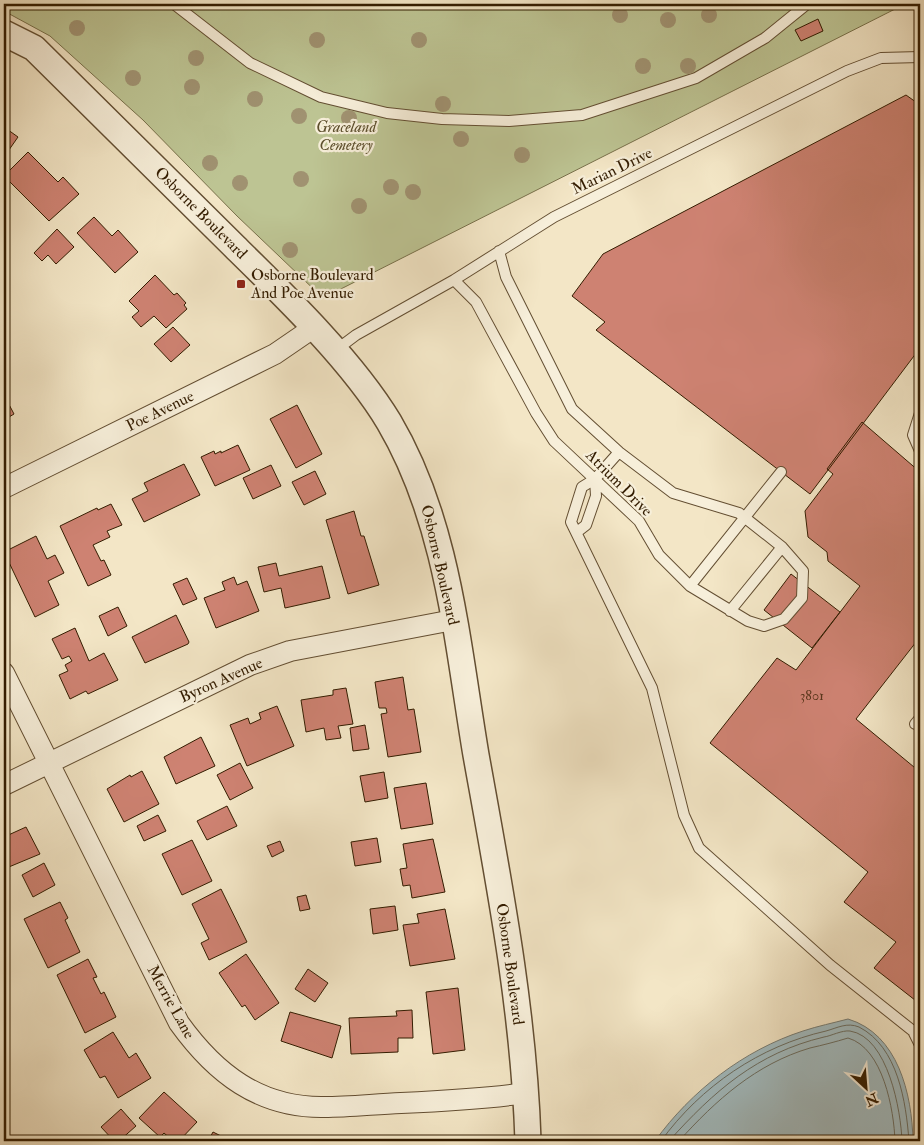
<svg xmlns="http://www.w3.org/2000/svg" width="924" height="1145" viewBox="0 0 924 1145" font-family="'IM FELL Double Pica',serif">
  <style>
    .green { fill: #bdc493; stroke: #78704a }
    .water { fill: #a2bcc1; stroke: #767c74 }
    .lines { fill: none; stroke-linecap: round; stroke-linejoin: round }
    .shore { stroke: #6a6c60; stroke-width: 1 }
    .building { fill: #ce8272; stroke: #331c00 }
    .service-casing { stroke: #634e32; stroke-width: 12 }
    .minor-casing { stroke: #634e32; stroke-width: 22 }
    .tertiary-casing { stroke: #634e32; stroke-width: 28 }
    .service { stroke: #f7efda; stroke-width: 10 }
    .minor { stroke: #f7efda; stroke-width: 20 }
    .tertiary { stroke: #f7efda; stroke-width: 25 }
    .tree { fill: #a09271 }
    .poi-dot { fill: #8f2418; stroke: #f7efda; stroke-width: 2 }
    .labels { text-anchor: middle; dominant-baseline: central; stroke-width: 4.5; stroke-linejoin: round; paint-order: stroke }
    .number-label { font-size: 14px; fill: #5a361c }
    .park-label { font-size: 16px; font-style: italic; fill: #5c4e2c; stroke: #f7efda }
    .street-label { font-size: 16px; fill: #331c00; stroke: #f7efda }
    .poi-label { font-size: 16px; fill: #331c00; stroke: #f7efda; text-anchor: start }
  </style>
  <rect width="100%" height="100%" fill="#f3e6c6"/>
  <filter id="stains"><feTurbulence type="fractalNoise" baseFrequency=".004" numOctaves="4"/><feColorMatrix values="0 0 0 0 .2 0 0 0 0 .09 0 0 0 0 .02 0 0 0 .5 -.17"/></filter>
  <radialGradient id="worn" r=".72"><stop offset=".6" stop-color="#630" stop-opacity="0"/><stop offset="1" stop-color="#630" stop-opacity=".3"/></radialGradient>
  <!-- green -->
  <path class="green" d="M4 4H905L323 298 237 216 143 120 50 36 4 11Z"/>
  <!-- water -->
  <path class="water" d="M848 1019C898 1034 912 1094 913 1141H655C691 1091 744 1050 803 1031 818 1026 833 1023 848 1019Z"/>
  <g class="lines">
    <!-- shore -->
    <path class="shore" d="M661 1141C701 1086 760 1046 826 1031 837 1028 847 1022 859 1027 898 1047 906 1102 909 1141
      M669 1141C714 1091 757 1053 824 1037 831 1036 842 1030 850 1031 888 1037 901 1111 902 1141
      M679 1141C716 1100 756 1064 810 1048 823 1045 835 1042 848 1038 883 1048 894 1110 895 1141"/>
  </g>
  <!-- building -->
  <path class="building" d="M818 19 823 31 801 41 795 30Z
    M906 95 920 105V348L810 494 596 330 605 322 572 296 603 254Z
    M4 127 18 137 4 157Z
    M28 152 58 182 63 177 79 194 49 221 4 176Z
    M94 217 112 236 118 230 138 252 115 273 77 233Z
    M57 229 74 247 56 264 48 255 42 261 34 253Z
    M155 275 174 295 177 293 186 303 184 305 187 309 166 328 154 316 141 327 132 317 139 311 129 301Z
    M173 327 190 345 171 362 154 344Z
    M4 395 14 414 4 420Z
    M297 405 322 454 296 468 270 419Z
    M862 422 920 472V637L856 719 920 772V1004L874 968 896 942 844 902 868 872 710 743 777 658 796 670 860 586 828 561 827 552 808 537 805 511 833 474 827 469Z
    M238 445 250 470 215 486 201 457 214 451 215 454 221 451V453Z
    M184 464 200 495 144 522 132 499 148 491 144 483Z
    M271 465 281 486 253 499 243 478Z
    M315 471 326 494 304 505 292 482Z
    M111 504 122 525 107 531 110 537 93 545 101 561 104 560 111 575 88 586 60 526 97 508 98 510Z
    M354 511 361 536H364L379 585 348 594 326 520Z
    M36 536 47 559 55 555 64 573 48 581 59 605 35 617 4 552Z
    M276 563 279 576 322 566 330 598 285 608 281 588 264 592 258 567Z
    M791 574 840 612 812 648 764 610Z
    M234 577 237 585 247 581 259 611 216 628 204 598 225 590 222 582Z
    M187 578 197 599 183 605 173 584Z
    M118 607 127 626 108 636 99 616Z
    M176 615 189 642 188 644 145 663 132 637Z
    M75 628 89 661 104 653 118 680 88 694 86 691 70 699 59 675 68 671 65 665 72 661 69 656 62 659 52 639Z
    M403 677 408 710 414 709 421 752 388 757 381 714 387 713 386 708H379L375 682Z
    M346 688 353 724 338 726 341 738 326 740 324 728 306 732 301 700 333 695V690Z
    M277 706 294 746 247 766 230 725 248 718 250 724 261 719 259 713Z
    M365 725 369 749 353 751 350 728Z
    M201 737 215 766 176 784 164 757Z
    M240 763 253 788 230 800 217 775Z
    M142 771 159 804 124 822 107 789 130 775 131 777Z
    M384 772 388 798 365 802 360 776Z
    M426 783 433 824 401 829 394 788Z
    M227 806 237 826 207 840 197 821Z
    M158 815 166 831 144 841 137 826Z
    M26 827 40 854 4 869V837Z
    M377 838 381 862 355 866 351 842Z
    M433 839 445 892 412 898 410 885 403 886 400 869 407 868 403 844Z
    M192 840 212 881 182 895 162 854Z
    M280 841 284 851 272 857 267 846Z
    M44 863 55 885 33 897 22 875Z
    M221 889 247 942 209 960 201 943 209 939 192 904Z
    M306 895 310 909 300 911 297 897Z
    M60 902 68 918 65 920 80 952 48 968 24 919Z
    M395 906 398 930 373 934 370 909Z
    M445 909 455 959 410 966 403 925 419 923 417 914Z
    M246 954 279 1003 255 1020 245 1005 242 1007 219 973Z
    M88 959 97 977 93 978 101 994 104 992 116 1017 85 1033 57 975Z
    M308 969 328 983 315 1002 295 989Z
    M458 988 465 1050 433 1054 426 992Z
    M412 1010 413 1038H398V1052L351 1054 349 1018 397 1016 396 1011Z
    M290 1012 341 1026 332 1058 281 1041Z
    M113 1032 129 1058 136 1053 151 1078 118 1098 105 1076 100 1078 84 1050Z
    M164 1092 197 1122 179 1141H173L164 1133 160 1137 139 1118Z
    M121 1109 136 1126 119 1141H114L101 1127Z
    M213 1132 231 1141H208Z"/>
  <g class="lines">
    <!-- service casing -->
    <g class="service-casing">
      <path id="service" d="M174 4 250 63 321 97 387 113 442 119 509 121 582 115 696 78 765 38 807 4
        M454 280 476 302 536 413 554 441 639 521 659 555 690 586 748 621 764 626 784 619 802 598 803 571 782 547 739 513 673 493 619 452 572 409 506 277 499 251
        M336 350 356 335 454 280 554 217 847 71 881 58 920 57
        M920 413 913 435 920 451
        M619 452 595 479 582 487 571 522 652 688 684 815 699 848 830 965 913 1031 920 1045
        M577 532 586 525 596 496 595 479
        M690 586 781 472
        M730 611 782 547
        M915 724 920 718"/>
    </g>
    <!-- minor casing -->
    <g class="minor-casing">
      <path id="minor" d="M4 488 275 354 313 328
        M4 673 179 1023C215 1073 259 1108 324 1107 350 1107 375 1104 401 1103 443 1101 485 1099 526 1093
        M4 785 250 665 290 651 453 620"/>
    </g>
    <!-- tertiary casing -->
    <g class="tertiary-casing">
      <path id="tertiary" d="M4 33 34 48C101 114 168 181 235 247 286 297 353 362 389 422 448 522 457 642 476 755 499 883 524 1011 528 1141"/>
    </g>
    <!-- service -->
    <use href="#service" class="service"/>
    <!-- minor -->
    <use href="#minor" class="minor"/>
    <!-- tertiary -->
    <use href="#tertiary" class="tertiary"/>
  </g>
  <!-- trees -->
  <g class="tree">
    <circle cx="620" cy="15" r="8"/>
    <circle cx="709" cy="15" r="8"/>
    <circle cx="668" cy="20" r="8"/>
    <circle cx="77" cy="28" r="8"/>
    <circle cx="317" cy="40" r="8"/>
    <circle cx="419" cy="40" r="8"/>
    <circle cx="196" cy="58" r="8"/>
    <circle cx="643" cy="66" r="8"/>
    <circle cx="688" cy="66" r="8"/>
    <circle cx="133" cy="78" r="8"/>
    <circle cx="192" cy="87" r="8"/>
    <circle cx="255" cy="99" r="8"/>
    <circle cx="443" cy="104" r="8"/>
    <circle cx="299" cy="116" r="8"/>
    <circle cx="349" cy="118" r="8"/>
    <circle cx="461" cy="139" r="8"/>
    <circle cx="522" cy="155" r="8"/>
    <circle cx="210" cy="163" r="8"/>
    <circle cx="301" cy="179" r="8"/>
    <circle cx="240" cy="183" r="8"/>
    <circle cx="391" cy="187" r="8"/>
    <circle cx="413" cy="192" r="8"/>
    <circle cx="359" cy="206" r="8"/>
    <circle cx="290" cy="250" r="8"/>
  </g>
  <!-- markers -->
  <rect class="poi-dot" x="236" y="279" width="10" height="10" rx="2.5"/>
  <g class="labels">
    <!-- number labels -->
    <g class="number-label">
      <text x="812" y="695">3801</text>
    </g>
    <!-- park labels -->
    <g class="park-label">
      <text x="346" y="127">Graceland<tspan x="346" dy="18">Cemetery</tspan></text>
    </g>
    <!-- street labels -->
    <g class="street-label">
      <text transform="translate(612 171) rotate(-26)">Marian Drive</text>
      <text transform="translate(201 213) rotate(45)">Osborne Boulevard</text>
      <text transform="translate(160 411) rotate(-26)">Poe Avenue</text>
      <text transform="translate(619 483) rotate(45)">Atrium Drive</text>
      <text transform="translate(440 565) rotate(77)">Osborne Boulevard</text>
      <text transform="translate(221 680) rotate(-24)">Byron Avenue</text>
      <text transform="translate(510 964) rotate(82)">Osborne Boulevard</text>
      <text transform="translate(171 1002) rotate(61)">Merrie Lane</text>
    </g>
    <!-- poi labels -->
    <g class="poi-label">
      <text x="251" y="275">Osborne Boulevard<tspan x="251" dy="18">And Poe Avenue</tspan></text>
    </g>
  </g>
  <!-- margin -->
  <rect width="924" height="1145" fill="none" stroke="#f3e6c6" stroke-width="20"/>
  <rect x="5" y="5" width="914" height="1135" fill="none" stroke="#331c00" stroke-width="2.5"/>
  <rect x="10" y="10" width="904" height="1125" fill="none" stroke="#331c00"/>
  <!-- north arrow -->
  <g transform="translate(866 1088) rotate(154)" stroke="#f7efda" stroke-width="4" paint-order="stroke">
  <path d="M0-4L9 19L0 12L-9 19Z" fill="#331c00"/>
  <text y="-8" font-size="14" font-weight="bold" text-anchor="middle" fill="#331c00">N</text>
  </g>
  <rect width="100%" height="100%" filter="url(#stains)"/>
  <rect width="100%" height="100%" fill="url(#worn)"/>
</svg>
